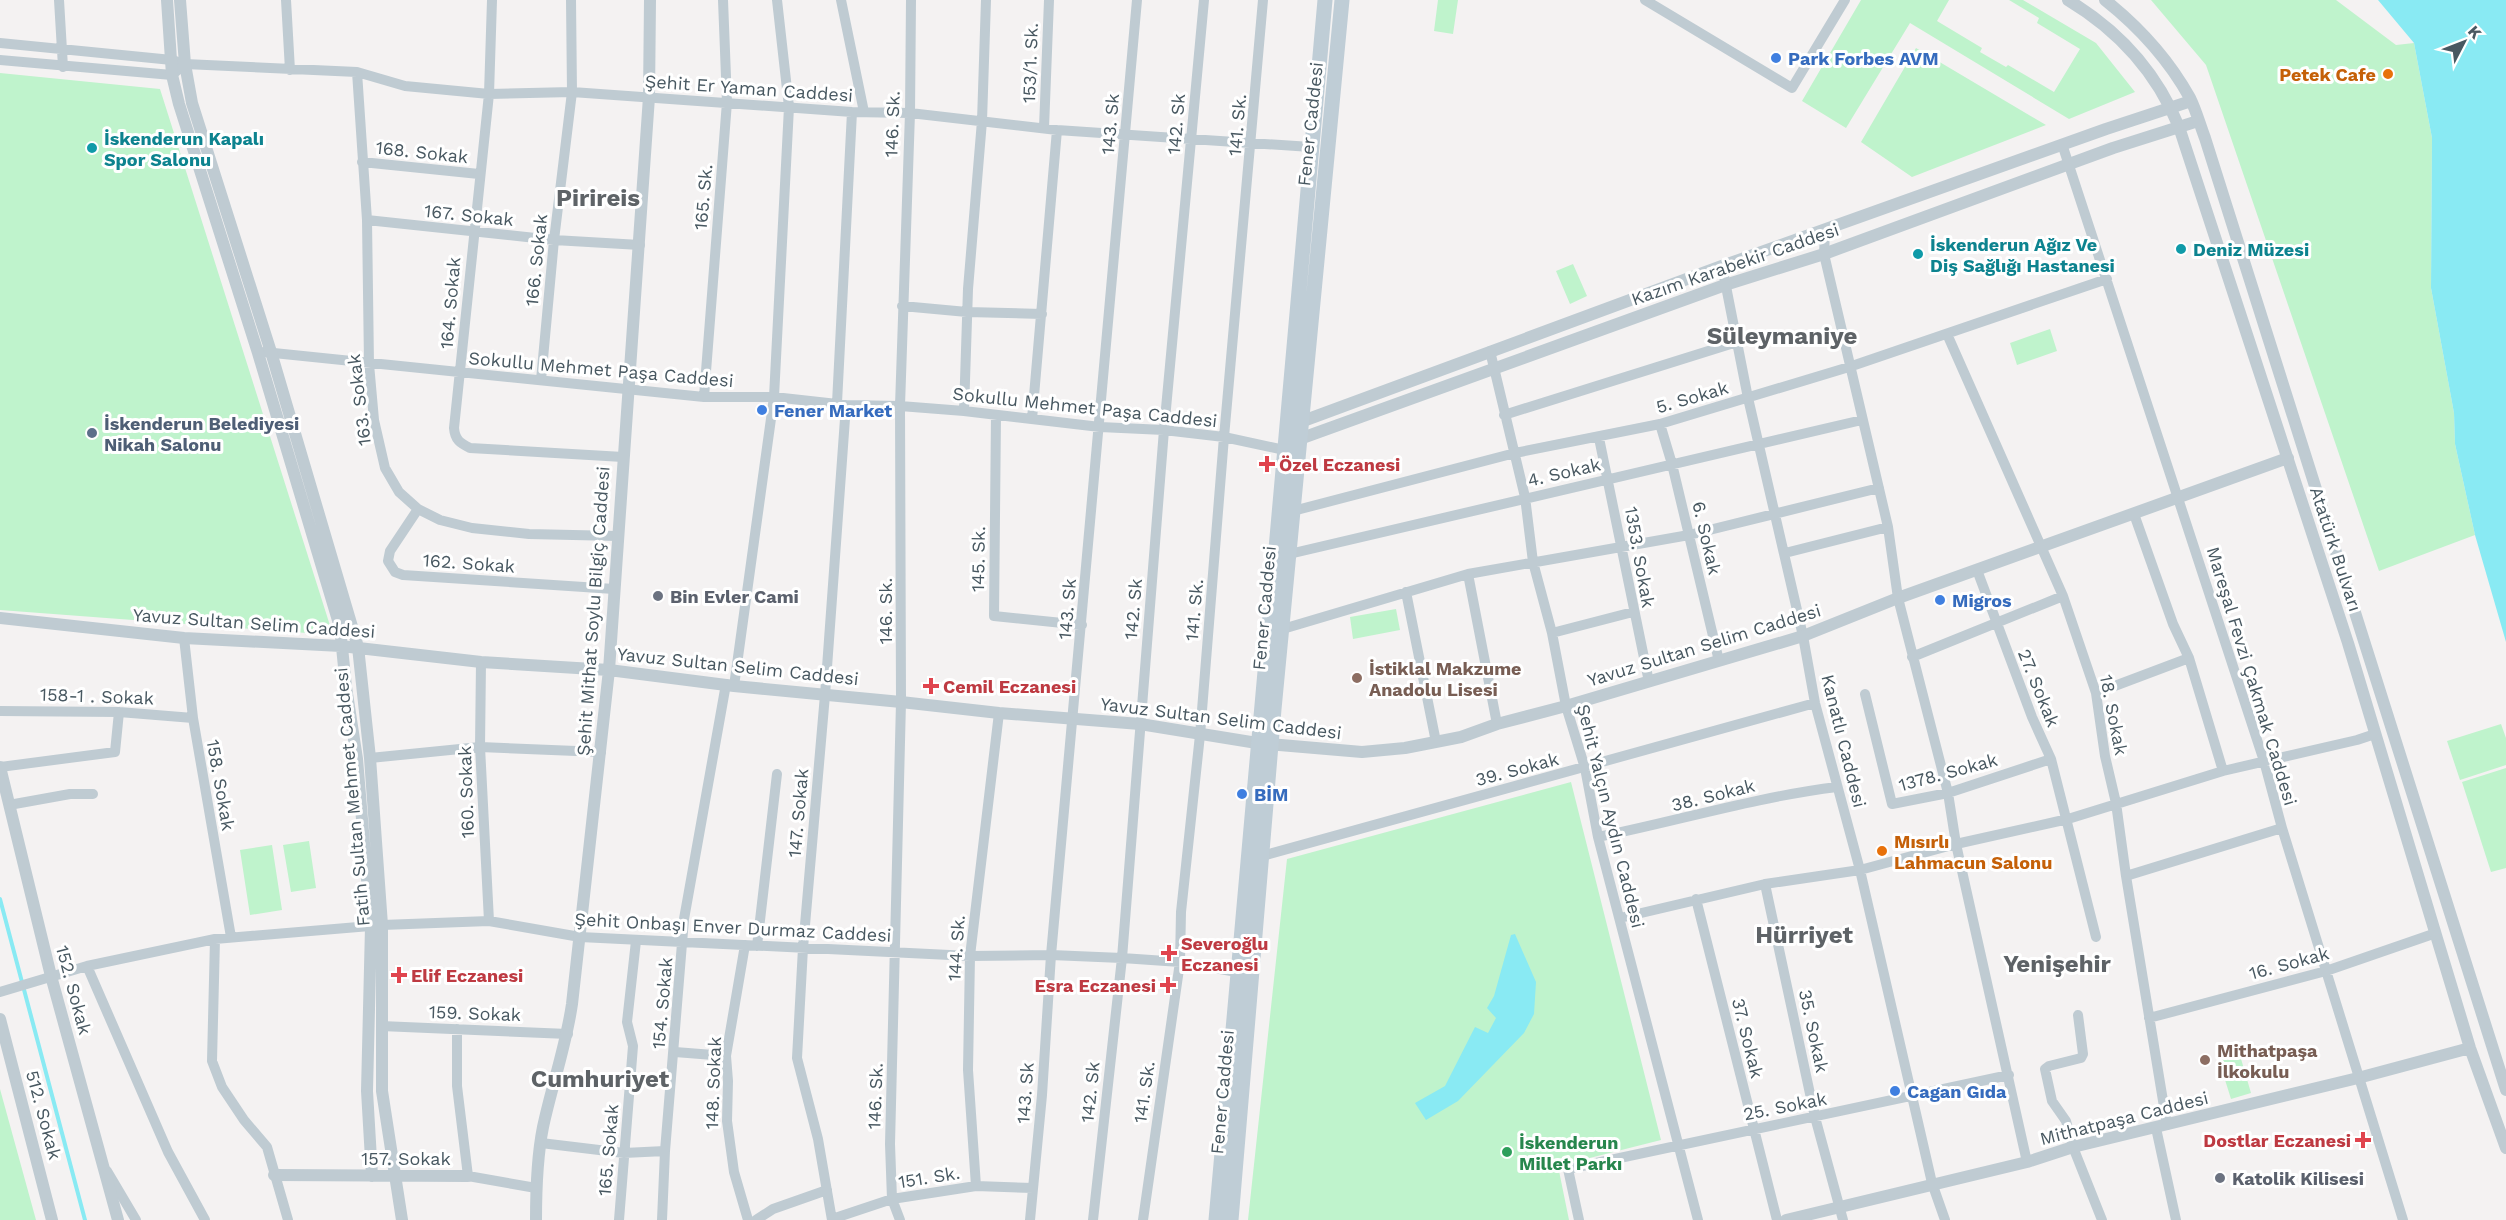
<svg xmlns="http://www.w3.org/2000/svg" width="2506" height="1220" viewBox="0 0 2506 1220" font-family="'Work Sans',sans-serif">
  <style>
    .green { fill: #bff3cc }
    .water { fill: #89eaf3 }
    .lines { fill: none; stroke-linecap: round; stroke-linejoin: round }
    .stream { stroke: #89eaf3; stroke-width: 4 }
    .minor { stroke: #bfcbd2; stroke-width: 10 }
    .tertiary { stroke: #bfcbd2; stroke-width: 12 }
    .secondary { stroke: #bfcdd6; stroke-width: 15 }
    .shop-dot { fill: #3f7fe0; stroke: #fff; stroke-width: 2 }
    .food-dot { fill: #e8710a; stroke: #fff; stroke-width: 2 }
    .culture-dot { fill: #0f9aa8; stroke: #fff; stroke-width: 2 }
    .service-dot { fill: #5c6f8a; stroke: #fff; stroke-width: 2 }
    .health-dot { fill: #e0444e; stroke: #fff; stroke-width: 2 }
    .worship-dot { fill: #6b7280; stroke: #fff; stroke-width: 2 }
    .education-dot { fill: #8d6e63; stroke: #fff; stroke-width: 2 }
    .leisure-dot { fill: #2e9e5b; stroke: #fff; stroke-width: 2 }
    .labels { text-anchor: middle; dominant-baseline: central; stroke-width: 6; stroke-linejoin: round; paint-order: stroke }
    .shop-label { font-size: 18px; font-weight: bold; fill: #366cbe; stroke: #fff; text-anchor: start }
    .street-label { font-size: 18px; fill: #485861; stroke: #fff }
    .food-label { font-size: 18px; font-weight: bold; fill: #c56008; stroke: #fff; text-anchor: end }
    .culture-label { font-size: 18px; font-weight: bold; fill: #0d838f; stroke: #fff; text-anchor: start }
    .service-label { font-size: 18px; font-weight: bold; fill: #4e5e75; stroke: #fff; text-anchor: start }
    .health-label { font-size: 18px; font-weight: bold; fill: #be3a42; stroke: #fff; text-anchor: start }
    .worship-label { font-size: 18px; font-weight: bold; fill: #5b616d; stroke: #fff; text-anchor: start }
    .education-label { font-size: 18px; font-weight: bold; fill: #785e54; stroke: #fff; text-anchor: start }
    .leisure-label { font-size: 18px; font-weight: bold; fill: #27864d; stroke: #fff; text-anchor: start }
    .district-label { font-size: 24px; font-weight: bold; fill: #5e6367; stroke: #fff }
  </style>
  <rect width="100%" height="100%" fill="#f4f2f2"/>
  <!-- green -->
  <path class="green" d="M1438 0H1458L1453 34 1434 31Z
    M1861 0H1949L1937 21 1982 48 1980 52 2006 67 2008 65 2054 92 2080 49 2037 23 2039 18 2009 0H2023L2096 43 2135 92 2069 119 1910 23 1846 128 1802 101Z
    M2151 0H2336L2396 45 2414 43 2432 138 2431 288 2454 413 2455 444 2475 535 2379 571 2206 65Z
    M1916 48 2046 125 1912 177 1861 142Z
    M0 73 160 89 333 635 0 610Z
    M1573 264 1587 296 1570 304 1556 271Z
    M2050 329 2057 351 2017 365 2010 343Z
    M1396 609 1400 630 1353 639 1350 617Z
    M2501 724 2506 738V765L2460 780 2447 741Z
    M2506 768V868L2491 872 2462 782Z
    M1571 782 1661 1140 1558 1166 1569 1220H1248L1287 859Z
    M309 841 316 888 291 892 283 845Z
    M272 845 282 910 250 915 240 850Z
    M2237 1045 2251 1093 2231 1099 2216 1051Z
    M0 1089 36 1220H0Z"/>
  <!-- water -->
  <path class="water" d="M2378 0H2506V642L2475 535 2455 444 2454 413 2431 288 2432 138 2414 43Z
    M1515 934 1536 982 1534 1014 1524 1033 1458 1101 1426 1120 1415 1103 1445 1086 1475 1027 1488 1033 1496 1018 1487 1008 1494 996 1511 935Z"/>
  <g class="lines">
    <!-- stream -->
    <path class="stream" d="M0 899 85 1220"/>
    <!-- minor -->
    <path class="minor" d="M59 0 63 67
      M286 0 290 70
      M492 0 489 94 454 428C455 440 460 443 470 448L623 457
      M841 0 864 112
      M1645 0 1792 88 1845 0
      M0 43 172 60 185 64 357 72 405 86 489 94 572 92 852 112 910 113 1057 130 1311 147
      M0 60 172 75 185 64
      M357 72 367 220 369 364 374 420 385 468 399 492 418 509 440 520 472 528 529 534 617 536
      M1044 128 1049 0
      M2062 144 2264 761 2282 828 2403 1220
      M362 162 479 174
      M367 220 554 240 640 245
      M1825 231 1824 254 1888 527 1898 598 1948 793 1956 844 2027 1162
      M1722 266 1748 398 1803 636 1815 703 1860 870 1932 1183 1945 1220
      M902 306 967 312 1042 314
      M1947 334 2063 596 2096 693 2105 756 2116 803 2126 876 2167 1125
      M1490 351 1525 497 1533 562 1552 633 1566 706 1585 768 1598 837 1698 1220
      M264 352 704 397H774L846 405 900 406 964 411 1100 427 1164 430 1224 437 1289 451
      M541 380 554 240 572 92 571 0
      M704 397 727 102 723 0
      M837 403 852 112
      M964 411 968 289 982 121 986 0
      M996 415 994 616 1082 625
      M1504 415 1737 342
      M1032 419 1057 130
      M1660 424 1672 464 1719 661
      M1599 438 1649 682
      M418 509 390 551 388 561 395 572 403 575 614 589
      M1289 512 1515 453 1660 424 1849 367 2107 279
      M2134 514 2173 624 2189 658 2223 771
      M1785 553 1888 527
      M1285 555 1862 420
      M1977 570 2032 717 2051 759 2096 937
      M1468 574 1497 724
      M1406 592 1436 742
      M1276 631 1468 574 1689 535 1879 488
      M1552 633 1633 612
      M184 638 193 718 231 937
      M1912 657 2063 596
      M481 662 480 747 489 921
      M734 686 774 397 789 107 777 0
      M2096 693 2189 658
      M1865 694 1892 804 1948 793 2051 759
      M0 711 119 712 193 718
      M370 758 480 747 601 752
      M0 767 115 752 119 712
      M9 805 70 794H93
      M1598 837C1677 821 1756 797 1837 787
      M1262 856 1815 703
      M2126 876 2282 828
      M1765 884 1815 1117 1843 1220
      M1696 899 1777 1220
      M1620 918 1765 884 1860 870 1956 844 2068 819 2223 771 2357 740 2375 734
      M215 939 212 1061 222 1087 244 1120 267 1147 288 1220
      M745 945 726 1056 728 1081 727 1121 734 1172 748 1220
      M757 946 777 774
      M87 966 168 1152 205 1220
      M0 992 87 966 215 939 382 925 489 921 580 937 970 956 1051 955 1122 958 1180 962 1237 972
      M2078 1015 2083 1054 2081 1058 2049 1066 2045 1069 2052 1101 2066 1121 2073 1147 2102 1220
      M2149 1018 2326 971 2436 933
      M381 1026 568 1034
      M457 1029V1086L468 1176 536 1188
      M675 1052 726 1056
      M2156 1128 2176 1220
      M541 1143 624 1153 665 1151
      M107 1171 136 1220
      M976 1186 968 1070 970 956 999 713
      M832 1219 892 1199 976 1186 1033 1188
      M619 1220 633 1046 627 1022 636 941
      M662 1220 665 1151 684 919 726 684
      M756 1220 773 1209 827 1190
      M832 1220 818 1139 797 1058 803 948 825 695 846 405
      M900 1220 892 1199 890 1144 901 702 900 406 910 113 911 0
      M1030 1220 1042 1095 1051 955 1137 0
      M1093 1220 1122 958 1164 430 1204 0
      M1143 1220 1180 962 1181 912 1200 735 1224 437 1263 0
      M1579 1220 1568 1169 2009 1075"/>
    <!-- tertiary -->
    <path class="tertiary" d="M167 0 172 75 179 104 258 353 340 627 346 687 357 759 371 927 367 1091 372 1176
      M180 0 185 64 192 103 271 352 358 647 370 758 382 925V1091L402 1220
      M2068 0C2118 30 2157 73 2179 127L2348 643 2470 1048 2506 1148
      M2105 0C2139 27 2169 60 2190 98 2196 110 2200 125 2205 138L2506 1090
      M1295 424 1722 266 2106 129 2191 101
      M1294 441 1725 285 1824 254 2113 148 2198 121
      M0 618 184 638 341 646 481 662 609 670 734 686 901 702 999 713 1140 724 1257 743 1362 752 1405 748 1461 737 1497 724 1566 706 1803 636 1898 598 2288 458
      M0 767 51 976 118 1220
      M0 1019 52 1220
      M274 1175 468 1176
      M536 1220C536 1189 537 1157 543 1127 552 1085 566 1046 572 1004L609 670 649 97 650 0
      M1786 1220 2027 1162 2073 1147 2358 1078 2470 1048"/>
    <!-- secondary -->
    <path class="secondary" d="M1216 1220 1325 0
      M1231 1220 1274 709 1342 0"/>
  </g>
  <!-- markers -->
  <g class="shop-dot">
    <circle cx="1776" cy="58" r="6"/>
    <circle cx="762" cy="410" r="6"/>
    <circle cx="1940" cy="600" r="6"/>
    <circle cx="1242" cy="794" r="6"/>
    <circle cx="1895" cy="1091" r="6"/>
  </g>
  <g class="food-dot">
    <circle cx="2388" cy="74" r="6"/>
    <circle cx="1882" cy="851" r="6"/>
  </g>
  <g class="culture-dot">
    <circle cx="92" cy="148" r="6"/>
    <circle cx="2181" cy="249" r="6"/>
    <circle cx="1918" cy="254" r="6"/>
  </g>
  <circle class="service-dot" cx="92" cy="433" r="6"/>
  <g class="health-dot">
    <path d="M1264 455h6v6h6v6h-6v6h-6v-6h-6v-6h6z"/>
    <path d="M928 677h6v6h6v6h-6v6h-6v-6h-6v-6h6z"/>
    <path d="M1166 944h6v6h6v6h-6v6h-6v-6h-6v-6h6z"/>
    <path d="M396 966h6v6h6v6h-6v6h-6v-6h-6v-6h6z"/>
    <path d="M1165 976h6v6h6v6h-6v6h-6v-6h-6v-6h6z"/>
    <path d="M2360 1131h6v6h6v6h-6v6h-6v-6h-6v-6h6z"/>
  </g>
  <g class="worship-dot">
    <circle cx="658" cy="596" r="6"/>
    <circle cx="2220" cy="1178" r="6"/>
  </g>
  <g class="education-dot">
    <circle cx="1357" cy="678" r="6"/>
    <circle cx="2205" cy="1060" r="6"/>
  </g>
  <circle class="leisure-dot" cx="1507" cy="1152" r="6"/>
  <g class="labels">
    <!-- shop labels -->
    <g class="shop-label">
      <text x="1788" y="58">Park Forbes AVM</text>
      <text x="774" y="410">Fener Market</text>
      <text x="1952" y="600">Migros</text>
      <text x="1254" y="794">BİM</text>
      <text x="1907" y="1091">Cagan Gıda</text>
    </g>
    <!-- street labels -->
    <g class="street-label">
      <text transform="translate(1030 63) rotate(-88)">153/1. Sk.</text>
      <text transform="translate(749 88) rotate(4)">Şehit Er Yaman Caddesi</text>
      <text transform="translate(892 124) rotate(-88)">146. Sk.</text>
      <text transform="translate(1110 124) rotate(-85)">143. Sk</text>
      <text transform="translate(1176 124) rotate(-85)">142. Sk</text>
      <text transform="translate(1310 124) rotate(-84)">Fener Caddesi</text>
      <text transform="translate(1237 125) rotate(-85)">141. Sk.</text>
      <text transform="translate(422 152) rotate(6)">168. Sokak</text>
      <text transform="translate(703 197) rotate(-85)">165. Sk.</text>
      <text transform="translate(469 215) rotate(6)">167. Sokak</text>
      <text transform="translate(536 260) rotate(-84)">166. Sokak</text>
      <text transform="translate(1735 264) rotate(-19)">Kazım Karabekir Caddesi</text>
      <text transform="translate(450 303) rotate(-85)">164. Sokak</text>
      <text transform="translate(601 369) rotate(5)">Sokullu Mehmet Paşa Caddesi</text>
      <text transform="translate(1692 397) rotate(-16)">5. Sokak</text>
      <text transform="translate(359 400) rotate(-97)">163. Sokak</text>
      <text transform="translate(1085 407) rotate(6)">Sokullu Mehmet Paşa Caddesi</text>
      <text transform="translate(1564 472) rotate(-13)">4. Sokak</text>
      <text transform="translate(1707 538) rotate(77)">6. Sokak</text>
      <text transform="translate(2336 549) rotate(72)">Atatürk Bulvarı</text>
      <text transform="translate(1640 557) rotate(80)">1353. Sokak</text>
      <text transform="translate(978 559) rotate(-89)">145. Sk.</text>
      <text transform="translate(469 563) rotate(4)">162. Sokak</text>
      <text transform="translate(1264 608) rotate(-85)">Fener Caddesi</text>
      <text transform="translate(1067 609) rotate(-85)">143. Sk</text>
      <text transform="translate(1133 609) rotate(-85)">142. Sk</text>
      <text transform="translate(1194 610) rotate(-85)">141. Sk.</text>
      <text transform="translate(593 611) rotate(-86)">Şehit Mithat Soylu Bilgiç Caddesi</text>
      <text transform="translate(885 611) rotate(-90)">146. Sk.</text>
      <text transform="translate(254 623) rotate(4)">Yavuz Sultan Selim Caddesi</text>
      <text transform="translate(1704 645) rotate(-17)">Yavuz Sultan Selim Caddesi</text>
      <text transform="translate(738 666) rotate(6)">Yavuz Sultan Selim Caddesi</text>
      <text transform="translate(2252 676) rotate(73)">Mareşal Fevzi Çakmak Caddesi</text>
      <text transform="translate(2039 688) rotate(68)">27. Sokak</text>
      <text transform="translate(97 696) rotate(2)">158-1 . Sokak</text>
      <text transform="translate(2114 715) rotate(79)">18. Sokak</text>
      <text transform="translate(1221 718) rotate(7)">Yavuz Sultan Selim Caddesi</text>
      <text transform="translate(1844 741) rotate(76)">Kanatlı Caddesi</text>
      <text transform="translate(1517 769) rotate(-15)">39. Sokak</text>
      <text transform="translate(1948 772) rotate(-15)">1378. Sokak</text>
      <text transform="translate(221 785) rotate(80)">158. Sokak</text>
      <text transform="translate(466 792) rotate(-92)">160. Sokak</text>
      <text transform="translate(1713 795) rotate(-14)">38. Sokak</text>
      <text transform="translate(352 797) rotate(-95)">Fatih Sultan Mehmet Caddesi</text>
      <text transform="translate(798 813) rotate(-85)">147. Sokak</text>
      <text transform="translate(1611 816) rotate(76)">Şehit Yalçın Aydın Caddesi</text>
      <text transform="translate(733 927) rotate(3)">Şehit Onbaşı Enver Durmaz Caddesi</text>
      <text transform="translate(956 948) rotate(-86)">144. Sk.</text>
      <text transform="translate(2289 963) rotate(-15)">16. Sokak</text>
      <text transform="translate(74 990) rotate(75)">152. Sokak</text>
      <text transform="translate(662 1003) rotate(-85)">154. Sokak</text>
      <text transform="translate(475 1013) rotate(2)">159. Sokak</text>
      <text transform="translate(1814 1031) rotate(78)">35. Sokak</text>
      <text transform="translate(1748 1038) rotate(76)">37. Sokak</text>
      <text transform="translate(713 1083) rotate(-88)">148. Sokak</text>
      <text transform="translate(1090 1092) rotate(-84)">142. Sk</text>
      <text transform="translate(1144 1092) rotate(-82)">141. Sk.</text>
      <text transform="translate(1222 1092) rotate(-85)">Fener Caddesi</text>
      <text transform="translate(1025 1093) rotate(-86)">143. Sk</text>
      <text transform="translate(875 1096) rotate(-88)">146. Sk.</text>
      <text transform="translate(1785 1106) rotate(-11)">25. Sokak</text>
      <text transform="translate(44 1115) rotate(75)">512. Sokak</text>
      <text transform="translate(2124 1118) rotate(-14)">Mithatpaşa Caddesi</text>
      <text transform="translate(608 1150) rotate(-85)">165. Sokak</text>
      <text x="406" y="1158">157. Sokak</text>
      <text transform="translate(929 1177) rotate(-9)">151. Sk.</text>
    </g>
    <!-- food labels -->
    <g class="food-label">
      <text x="2376" y="74">Petek Cafe</text>
      <text x="1894" y="841" text-anchor="start">Mısırlı<tspan x="1894" dy="21">Lahmacun Salonu</tspan></text>
    </g>
    <!-- culture labels -->
    <g class="culture-label">
      <text x="104" y="138">İskenderun Kapalı<tspan x="104" dy="21">Spor Salonu</tspan></text>
      <text x="1930" y="244">İskenderun Ağız Ve<tspan x="1930" dy="21">Diş Sağlığı Hastanesi</tspan></text>
      <text x="2193" y="249">Deniz Müzesi</text>
    </g>
    <!-- service labels -->
    <g class="service-label">
      <text x="104" y="423">İskenderun Belediyesi<tspan x="104" dy="21">Nikah Salonu</tspan></text>
    </g>
    <!-- health labels -->
    <g class="health-label">
      <text x="1279" y="464">Özel Eczanesi</text>
      <text x="943" y="686">Cemil Eczanesi</text>
      <text x="1181" y="943">Severoğlu<tspan x="1181" dy="21">Eczanesi</tspan></text>
      <text x="411" y="975">Elif Eczanesi</text>
      <text x="1156" y="985" text-anchor="end">Esra Eczanesi</text>
      <text x="2351" y="1140" text-anchor="end">Dostlar Eczanesi</text>
    </g>
    <!-- worship labels -->
    <g class="worship-label">
      <text x="670" y="596">Bin Evler Cami</text>
      <text x="2232" y="1178">Katolik Kilisesi</text>
    </g>
    <!-- education labels -->
    <g class="education-label">
      <text x="1369" y="668">İstiklal Makzume<tspan x="1369" dy="21">Anadolu Lisesi</tspan></text>
      <text x="2217" y="1050">Mithatpaşa<tspan x="2217" dy="21">İlkokulu</tspan></text>
    </g>
    <!-- leisure labels -->
    <g class="leisure-label">
      <text x="1519" y="1142">İskenderun<tspan x="1519" dy="21">Millet Parkı</tspan></text>
    </g>
    <!-- district labels -->
    <g class="district-label">
      <text x="598" y="198">Pirireis</text>
      <text x="1782" y="336">Süleymaniye</text>
      <text x="1804" y="935">Hürriyet</text>
      <text x="2057" y="964">Yenişehir</text>
      <text x="600" y="1079">Cumhuriyet</text>
    </g>
  </g>
  <!-- north arrow -->
  <g transform="translate(2464 42) rotate(48)" stroke="#ffffff" stroke-width="4.5" paint-order="stroke">
  <path d="M0-4.5L10 22L0 15L-10 22Z" fill="#485861"/>
  <text y="-9" font-size="16" font-weight="bold" text-anchor="middle" fill="#485861">K</text>
  </g>
</svg>
